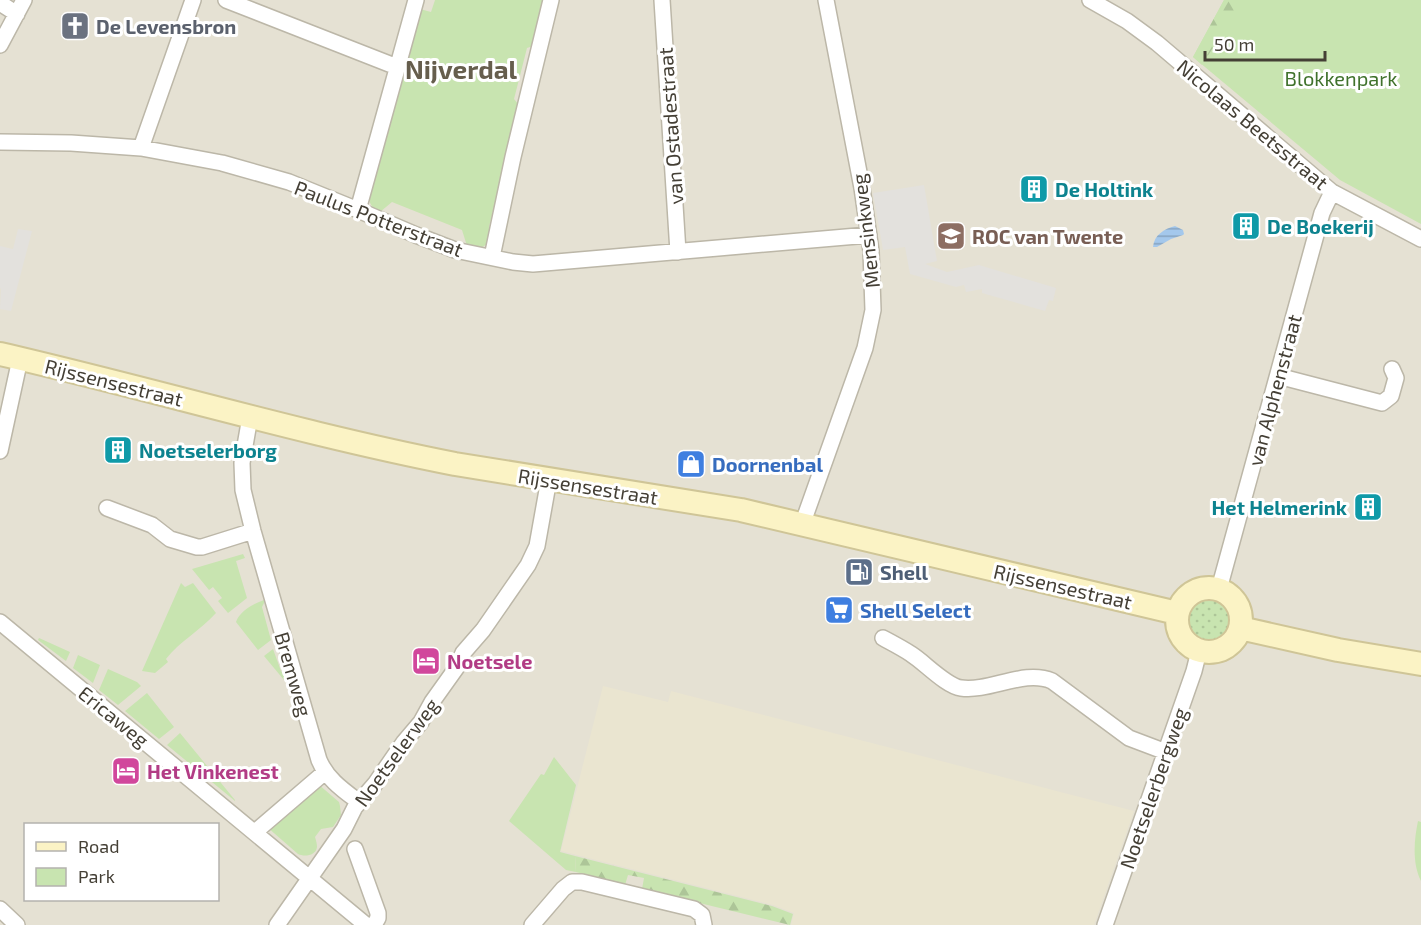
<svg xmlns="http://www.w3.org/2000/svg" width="1421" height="925" viewBox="0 0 1421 925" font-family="'Exo 2',sans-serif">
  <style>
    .residential { fill: #e5e1d3; fill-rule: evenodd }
    .education { fill: #eae5d0 }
    .green { fill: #c8e4b0 }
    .forest { fill: url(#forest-firs) }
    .garden { fill: url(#garden-dots) }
    .parking { fill: #e3e1dd }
    .water { fill: url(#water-rules) }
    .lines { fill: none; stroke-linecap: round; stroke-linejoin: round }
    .minor-casing { stroke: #bcb7a8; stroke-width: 18 }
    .secondary-casing { stroke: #cfc597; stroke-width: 26 }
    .minor { stroke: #fff; stroke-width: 15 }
    .secondary { stroke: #fbf3c5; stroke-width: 22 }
    .labels { text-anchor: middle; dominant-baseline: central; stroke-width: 6; stroke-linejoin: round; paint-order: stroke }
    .worship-label { font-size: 20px; font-weight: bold; fill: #5b616d; stroke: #fff; text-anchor: start }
    .park-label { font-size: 20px; fill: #40722c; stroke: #fff }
    .street-label { font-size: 20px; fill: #443f35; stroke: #fff }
    .culture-label { font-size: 20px; font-weight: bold; fill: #0d838f; stroke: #fff; text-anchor: start }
    .education-label { font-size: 20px; font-weight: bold; fill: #785e54; stroke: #fff; text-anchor: start }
    .shop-label { font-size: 20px; font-weight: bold; fill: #366cbe; stroke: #fff; text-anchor: start }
    .service-label { font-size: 20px; font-weight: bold; fill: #4e5e75; stroke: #fff; text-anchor: start }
    .hotel-label { font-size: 20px; font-weight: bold; fill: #b23c85; stroke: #fff; text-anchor: start }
    .district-label { font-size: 26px; font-weight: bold; fill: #665e4d; stroke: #fff }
  </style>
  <defs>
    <pattern id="forest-firs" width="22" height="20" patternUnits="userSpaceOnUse" patternTransform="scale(1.5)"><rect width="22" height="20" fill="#c8e4b0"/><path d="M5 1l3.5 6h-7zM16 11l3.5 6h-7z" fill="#adc598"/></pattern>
    <pattern id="garden-dots" width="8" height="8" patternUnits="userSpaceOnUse" patternTransform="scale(1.5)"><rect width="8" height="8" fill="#c8e4b0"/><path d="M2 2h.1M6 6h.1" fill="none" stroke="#adc598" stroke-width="1.8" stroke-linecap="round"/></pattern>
    <pattern id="water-rules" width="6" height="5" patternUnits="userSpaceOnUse" patternTransform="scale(1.5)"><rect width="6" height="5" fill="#a4c8ec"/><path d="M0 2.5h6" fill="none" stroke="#87a4c0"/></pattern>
  </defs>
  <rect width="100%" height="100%" fill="#f2efe5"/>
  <!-- residential -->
  <path class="residential" d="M0 0H1421V925H0ZM26 824H218V900H26Z"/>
  <!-- education -->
  <path class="education" d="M603 686 668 702 671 691 1134 811 1094 925H791L794 913 773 905 561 851Z"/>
  <!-- green -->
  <path class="green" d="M435 0H544L533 46 527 48 514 99 519 105 489 227 492 232 489 243 479 249 467 246 462 230 392 202 380 212C372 208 369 204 369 196L420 9 431 12Z
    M1224 0H1421V224L1340 180 1193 57Z
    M243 554 245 558 236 561 247 598 228 613 218 601 222 598 213 587 209 590 192 569Z
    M181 583 185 587 193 583 216 613C201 630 180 641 166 659L168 662 155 673 142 671Z
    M264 600V603L262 607 271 640 258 650 236 622C240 611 253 604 264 600Z
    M39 638 70 652 66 661 38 640Z
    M273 649 281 671 287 677 284 680 264 656Z
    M78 655 100 665 93 683 73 668Z
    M108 669 137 682 141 686 118 705 99 690Z
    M147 693 174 727 159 739 125 711Z
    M180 733 235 800V801L167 745Z
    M554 757 576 785 560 852 575 856 576 872 566 870 509 821 541 774 544 775Z
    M318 784 339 802 340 806 341 815 333 827 321 829 315 837C316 840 317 844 317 847 316 856 304 857 298 854L267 827Z
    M1418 821 1421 822V881C1412 863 1414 840 1418 821Z"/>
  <!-- forest -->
  <path class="forest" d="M1224 0H1242L1233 16 1202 65 1193 57Z
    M575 856 772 906 793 914 790 925 642 889 644 878 628 875 625 885 576 872Z"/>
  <!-- garden -->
  <path class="garden" d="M1188 620a21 21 0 1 1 42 0a21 21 0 1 1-42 0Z"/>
  <!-- parking -->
  <path class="parking" d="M924 185 937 261 925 264 947 272 979 265 1056 288 1053 301 1049 300 1045 311 982 293V289L966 292 964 285 956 287 910 274 905 247 883 250 873 193Z
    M18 229 32 231 11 311 0 309 1 289 0 288V246L13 249Z"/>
  <!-- water -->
  <path class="water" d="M1175 226 1183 230 1184 234 1183 235 1171 239 1157 247H1153C1154 235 1164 229 1175 226Z"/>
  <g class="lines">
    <!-- minor casing -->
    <g class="minor-casing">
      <path id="minor" d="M226 0 397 67
        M662 0 678 252
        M1090 0 1127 21 1157 43 1332 192 1421 239
        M0 3 17 14
        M0 45 24 0
        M0 142 71 143 141 148 222 163 289 182 358 210 416 235 455 250 513 262 533 264 869 235
        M141 148 193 0
        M358 210 416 0
        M492 257 513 157 551 0
        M1278 376 1382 403 1391 396 1396 378 1392 369
        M250 417 242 463 243 490 253 531 319 760C327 779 343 790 359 802
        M0 451 20 359
        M107 508 152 525 170 539 197 547H202L253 531
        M802 525 865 348 873 310 871 251 862 188 826 0
        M1219 589 1322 213 1332 192
        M0 622 366 925
        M883 638C892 643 902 648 911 654 924 662 946 686 961 688 990 692 1024 669 1052 681L1129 738 1166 752
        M255 832 325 772
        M355 849 378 913V918L374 925
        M0 909 17 925
        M277 925 344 829 355 807 375 784 404 742 421 722 432 702 457 667 463 653 483 630 528 565 537 546 549 479
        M532 925 563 889 572 882H582L694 909 702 915 704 925
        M1105 925 1194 671 1199 651"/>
    </g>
    <!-- secondary casing -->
    <g class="secondary-casing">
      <path id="secondary" d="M0 354C152 389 302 434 455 464L741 510 1177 613
        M1177 620a32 32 0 1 1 64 0a32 32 0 1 1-64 0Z
        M1240 628 1338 650 1421 664"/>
    </g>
    <!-- minor -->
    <use href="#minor" class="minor"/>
    <!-- secondary -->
    <use href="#secondary" class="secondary"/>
  </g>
  <!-- icons -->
  <defs>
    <g id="church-square" transform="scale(1.5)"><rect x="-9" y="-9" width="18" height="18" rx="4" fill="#6b7280" stroke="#fff"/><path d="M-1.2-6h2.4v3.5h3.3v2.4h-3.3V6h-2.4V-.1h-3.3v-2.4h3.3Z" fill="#fff"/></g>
    <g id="building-square" transform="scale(1.5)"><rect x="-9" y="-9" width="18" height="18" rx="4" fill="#0f9aa8" stroke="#fff"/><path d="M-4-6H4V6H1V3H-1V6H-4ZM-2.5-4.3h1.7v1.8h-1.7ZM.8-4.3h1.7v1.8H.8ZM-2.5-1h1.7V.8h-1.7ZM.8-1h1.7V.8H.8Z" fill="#fff"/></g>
    <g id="university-square" transform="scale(1.5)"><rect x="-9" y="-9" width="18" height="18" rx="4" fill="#8d6e63" stroke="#fff"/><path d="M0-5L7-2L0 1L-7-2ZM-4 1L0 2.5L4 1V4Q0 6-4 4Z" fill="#fff"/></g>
    <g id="shop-square" transform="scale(1.5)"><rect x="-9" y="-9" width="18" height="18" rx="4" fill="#3f7fe0" stroke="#fff"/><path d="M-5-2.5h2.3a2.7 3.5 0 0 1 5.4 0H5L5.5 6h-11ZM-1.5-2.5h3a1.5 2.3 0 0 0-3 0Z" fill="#fff"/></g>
    <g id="fuel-square" transform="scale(1.5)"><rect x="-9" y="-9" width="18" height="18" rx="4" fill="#5c6f8a" stroke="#fff"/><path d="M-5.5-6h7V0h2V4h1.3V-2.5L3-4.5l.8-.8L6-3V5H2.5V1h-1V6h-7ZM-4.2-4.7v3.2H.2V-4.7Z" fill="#fff"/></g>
    <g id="supermarket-square" transform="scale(1.5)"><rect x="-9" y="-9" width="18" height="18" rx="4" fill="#3f7fe0" stroke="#fff"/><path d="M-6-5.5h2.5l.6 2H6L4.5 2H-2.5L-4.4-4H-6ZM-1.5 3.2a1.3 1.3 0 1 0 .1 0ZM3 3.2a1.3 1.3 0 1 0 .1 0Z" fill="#fff"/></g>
    <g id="hotel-square" transform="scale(1.5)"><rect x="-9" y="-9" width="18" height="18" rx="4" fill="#d1479c" stroke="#fff"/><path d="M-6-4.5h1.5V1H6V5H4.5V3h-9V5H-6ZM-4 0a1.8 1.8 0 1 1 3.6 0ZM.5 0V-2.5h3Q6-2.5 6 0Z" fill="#fff"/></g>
  </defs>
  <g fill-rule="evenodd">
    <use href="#church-square" x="75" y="26"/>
    <use href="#building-square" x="1034" y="189"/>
    <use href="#building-square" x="1246" y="226"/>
    <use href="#university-square" x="951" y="236"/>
    <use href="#building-square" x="118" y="450"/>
    <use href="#shop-square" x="691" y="464"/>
    <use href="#building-square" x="1368" y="507"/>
    <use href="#fuel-square" x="859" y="572"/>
    <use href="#supermarket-square" x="839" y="610"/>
    <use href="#hotel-square" x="426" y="661"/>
    <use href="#hotel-square" x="126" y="771"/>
  </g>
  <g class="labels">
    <!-- worship labels -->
    <g class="worship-label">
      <text x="96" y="26">De Levensbron</text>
    </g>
    <!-- park labels -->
    <g class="park-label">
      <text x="1341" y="78">Blokkenpark</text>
    </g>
    <!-- street labels -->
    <g class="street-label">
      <text transform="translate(1253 124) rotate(40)">Nicolaas Beetsstraat</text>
      <text transform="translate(670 126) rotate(-94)">van Ostadestraat</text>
      <text transform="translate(379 218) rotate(21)">Paulus Potterstraat</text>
      <text transform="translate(865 231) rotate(-97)">Mensinkweg</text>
      <text transform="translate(114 382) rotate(14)">Rijssensestraat</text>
      <text transform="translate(1274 390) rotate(-75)">van Alphenstraat</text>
      <text transform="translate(588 486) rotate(9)">Rijssensestraat</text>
      <text transform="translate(1063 586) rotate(13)">Rijssensestraat</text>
      <text transform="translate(294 674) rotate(74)">Bremweg</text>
      <text transform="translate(114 716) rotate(39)">Ericaweg</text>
      <text transform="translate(396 752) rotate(-54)">Noetselerweg</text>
      <text transform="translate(1153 788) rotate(-71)">Noetselerbergweg</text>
    </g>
    <!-- culture labels -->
    <g class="culture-label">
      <text x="1055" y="189">De Holtink</text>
      <text x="1267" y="226">De Boekerij</text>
      <text x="139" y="450">Noetselerborg</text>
      <text x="1347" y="507" text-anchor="end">Het Helmerink</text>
    </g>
    <!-- education labels -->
    <g class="education-label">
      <text x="972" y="236">ROC van Twente</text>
    </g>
    <!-- shop labels -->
    <g class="shop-label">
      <text x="712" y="464">Doornenbal</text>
      <text x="860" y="610">Shell Select</text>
    </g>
    <!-- service labels -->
    <g class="service-label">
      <text x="880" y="572">Shell</text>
    </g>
    <!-- hotel labels -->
    <g class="hotel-label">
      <text x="447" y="661">Noetsele</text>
      <text x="147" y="771">Het Vinkenest</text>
    </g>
    <!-- district labels -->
    <g class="district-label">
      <text x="461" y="68">Nijverdal</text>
    </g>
  </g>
  <!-- legend -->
  <rect x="24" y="823" width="195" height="78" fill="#ffffff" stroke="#b4b2ae" stroke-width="1.5"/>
  <rect x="36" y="842" width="30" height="9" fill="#fbf3c5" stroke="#b4b2ae" stroke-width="1.5"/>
  <text x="78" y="853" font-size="18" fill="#443f35">Road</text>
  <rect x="36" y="868" width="30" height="18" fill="#c8e4b0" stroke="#b4b2ae" stroke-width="1.5"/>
  <text x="78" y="883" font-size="18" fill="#443f35">Park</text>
  <!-- scale -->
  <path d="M1205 51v9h120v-9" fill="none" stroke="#443f35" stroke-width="3"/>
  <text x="1214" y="51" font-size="18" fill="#443f35" stroke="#ffffff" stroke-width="4.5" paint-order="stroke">50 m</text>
</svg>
